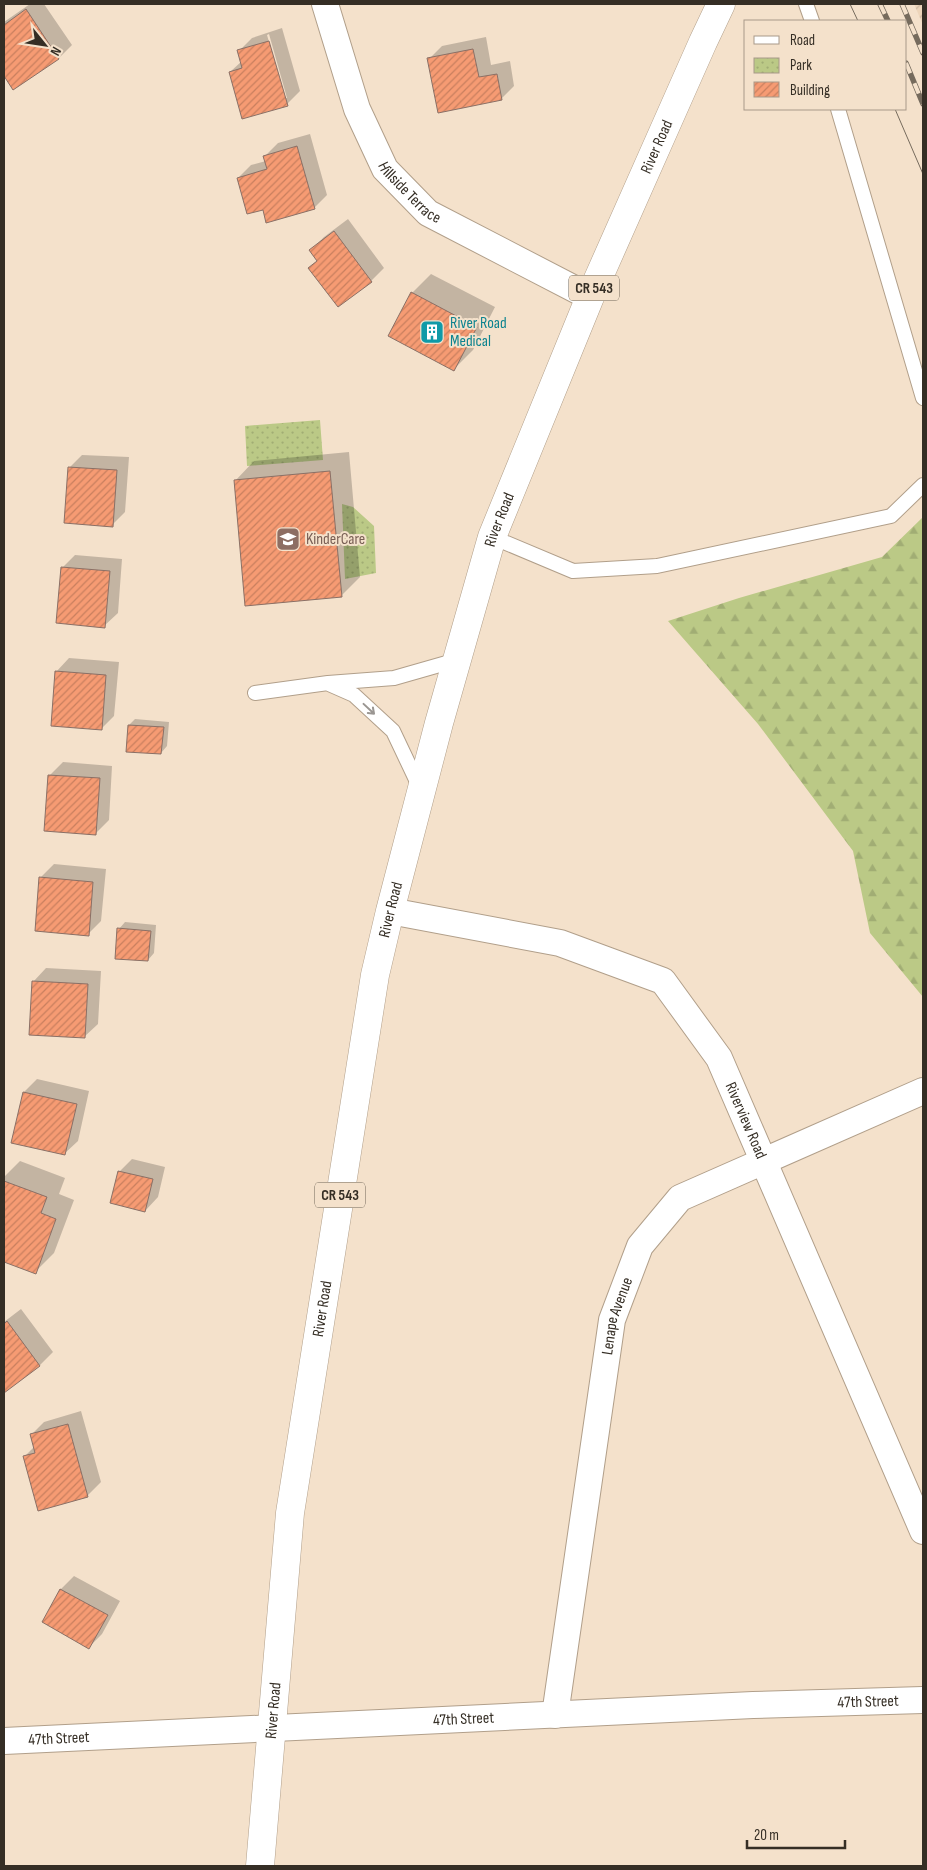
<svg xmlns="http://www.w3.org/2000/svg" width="927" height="1870" viewBox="0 0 927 1870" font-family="'Sofia Sans Condensed',sans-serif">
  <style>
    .industrial { fill: url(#industrial-furrows) }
    .forest { fill: url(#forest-firs) }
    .park { fill: url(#park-dots) }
    .shadow { fill: #0003; fill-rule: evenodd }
    .building { fill: url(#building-hatch); stroke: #8a7066 }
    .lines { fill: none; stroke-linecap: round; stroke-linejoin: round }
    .service-casing { stroke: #b19f8a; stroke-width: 16 }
    .minor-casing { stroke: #b19f8a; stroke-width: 28 }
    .primary-casing { stroke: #b19f8a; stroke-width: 29 }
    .service { stroke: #fff; stroke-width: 14 }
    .minor { stroke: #fff; stroke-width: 26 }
    .primary { stroke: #fff; stroke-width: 28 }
    .tram { stroke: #766b5d; stroke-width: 1 }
    .rail-casing { stroke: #766b5d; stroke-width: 5.5 }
    .rail { stroke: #f4e1cb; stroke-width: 4; stroke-dasharray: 11; stroke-linecap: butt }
    .oneway { stroke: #9a9692 }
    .labels { text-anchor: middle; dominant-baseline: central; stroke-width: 4; stroke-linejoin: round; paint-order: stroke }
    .shield { fill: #f4e1cb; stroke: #6e6457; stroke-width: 1 }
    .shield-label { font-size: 15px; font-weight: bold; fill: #352e25 }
    .street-label { font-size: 16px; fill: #352e25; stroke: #f4e1cb }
    .culture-label { font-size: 16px; fill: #0d838f; stroke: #f4e1cb; text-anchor: start }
    .education-label { font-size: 16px; fill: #785e54; stroke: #f4e1cb; text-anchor: start }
  </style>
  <defs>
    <pattern id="industrial-furrows" width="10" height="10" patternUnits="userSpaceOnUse" patternTransform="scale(1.25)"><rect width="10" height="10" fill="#edd5ba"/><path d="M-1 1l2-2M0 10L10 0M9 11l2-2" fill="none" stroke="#ccb7a0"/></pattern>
    <pattern id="forest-firs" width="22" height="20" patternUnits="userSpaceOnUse" patternTransform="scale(1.25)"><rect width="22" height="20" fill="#bbc986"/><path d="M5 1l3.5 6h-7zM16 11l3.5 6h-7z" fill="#a1ad74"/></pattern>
    <pattern id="park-dots" width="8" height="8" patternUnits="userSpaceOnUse" patternTransform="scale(1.25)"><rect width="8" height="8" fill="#bbc986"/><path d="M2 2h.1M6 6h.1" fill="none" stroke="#a1ad74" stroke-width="1.8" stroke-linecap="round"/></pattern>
    <pattern id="building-hatch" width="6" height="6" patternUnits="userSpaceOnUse" patternTransform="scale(1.25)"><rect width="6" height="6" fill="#f69b73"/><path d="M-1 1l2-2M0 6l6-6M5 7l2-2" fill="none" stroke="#c87f5e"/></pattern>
  </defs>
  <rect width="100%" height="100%" fill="#f4e1cb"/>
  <!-- industrial -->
  <path class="industrial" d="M914 4H923V25Z"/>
  <!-- forest -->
  <path class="forest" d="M923 517V997L870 933 853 851 758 724 668 621 739 598 882 557Z"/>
  <!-- park -->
  <path class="park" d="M320 420 323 460 247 466 245 426Z
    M342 504 353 507 374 526 376 573 345 579Z"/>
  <!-- shadow -->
  <path class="shadow" d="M30 4H44L72 45 59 58 14 88 4 74V22Z
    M282 28 300 91 287 104 230 72 242 61 239 51 252 38ZM269 34 287 98H285L267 35Z
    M486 37 491 65 510 61 514 86 501 99 429 59 442 46Z
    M310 134 327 195 314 208H264L238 178 251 165 266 161 265 156 278 143Z
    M348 219 384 268 371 281 310 268 318 260 311 250 324 237Z
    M431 274 495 307 473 350 454 369 412 293Z
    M349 452 360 577 341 596 235 481 254 461Z
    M82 455 129 457 125 512 112 525 69 468Z
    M75 555 122 559 118 613 104 626 62 568Z
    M69 658 119 662 114 716 101 729 56 672Z
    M135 719 169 722 167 746 161 753 129 725Z
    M63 762 112 766 109 820 96 833 50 775Z
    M54 864 106 869 101 921 88 934 41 877Z
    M125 922 156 925 154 953 148 960 119 929Z
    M46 968 101 971 98 1024 84 1037 33 982Z
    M37 1079 89 1091 78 1141 64 1154 13 1142 24 1092Z
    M132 1159 165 1167 158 1197 145 1211 119 1172Z
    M20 1161 65 1178 59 1194 74 1200 54 1253 35 1272 4 1260V1177Z
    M21 1309 53 1352 40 1365 4 1392V1322Z
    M81 1411 101 1482 88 1495 39 1509 24 1457 34 1447 31 1435 44 1422Z
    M74 1576 120 1601 102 1634 89 1647 44 1622 61 1589Z"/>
  <!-- building -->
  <path class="building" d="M26 9 59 59 13 90 4 76V25Z
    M269 41 288 106 242 119 229 72 242 68 237 50Z
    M473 49 479 77 497 74 502 100 438 113 427 58Z
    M297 146 315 209 266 223 263 210 247 214 237 178 267 169 263 156Z
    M334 231 372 282 338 307 308 268 317 261 309 250Z
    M411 292 477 327 454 371 388 336Z
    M68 467 117 470 113 527 64 523Z
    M330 471 342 597 245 606 234 480Z
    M61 567 110 571 105 628 56 623Z
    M55 671 106 675 102 730 51 726Z
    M128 725 164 727 161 754 126 752Z
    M48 775 100 778 96 835 44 831Z
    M39 877 93 882 89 936 35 931Z
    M117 928 151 931 148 961 115 959Z
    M32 981 88 984 85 1038 29 1035Z
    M23 1092 77 1104 65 1155 11 1143Z
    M118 1171 153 1179 145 1212 110 1203Z
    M4 1181 47 1197 41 1213 56 1219 36 1274 4 1262Z
    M7 1321 40 1366 4 1393V1324Z
    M68 1424 88 1497 38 1511 23 1456 35 1453 30 1434Z
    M60 1589 108 1615 89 1649 42 1622Z"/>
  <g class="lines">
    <!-- service casing -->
    <g class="service-casing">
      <path id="service" d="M806 4 812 21
        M838 109 923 398
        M492 537 573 571 657 566 891 516 923 485
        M329 684 354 695 393 731 420 788
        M255 693 328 683 394 678 457 660"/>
    </g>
    <!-- minor casing -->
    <g class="minor-casing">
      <g id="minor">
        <path id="s1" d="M325 4 357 109 385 169 428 213 590 297"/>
        <path id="s2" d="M390 911 560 943 663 981 719 1058 923 1531"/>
        <path id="s3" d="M555 1715 612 1320 640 1246 680 1198 923 1091"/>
        <path id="s4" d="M4 1741 753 1705 923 1700"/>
      </g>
    </g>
    <!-- primary casing -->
    <g class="primary-casing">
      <g id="primary">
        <path id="s5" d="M260 1866 290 1513 375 975 390 911 439 723 492 537 590 297 703 42 721 4"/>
      </g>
    </g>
    <!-- service -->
    <use href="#service" class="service"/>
    <!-- minor -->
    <use href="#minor" class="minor"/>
    <!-- primary -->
    <use href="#primary" class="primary"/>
    <!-- tram -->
    <path class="tram" d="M850 4 858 21
      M895 109 923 174"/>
    <!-- rail casing -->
    <g class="rail-casing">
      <path id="rail" d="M880 4 888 21
        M902 4 923 53
        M906 63 923 104"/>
    </g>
    <!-- rail -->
    <use href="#rail" class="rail"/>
  </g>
  <!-- one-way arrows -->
  <defs><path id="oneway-shaft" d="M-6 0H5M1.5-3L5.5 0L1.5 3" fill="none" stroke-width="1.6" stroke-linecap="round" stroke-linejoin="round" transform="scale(1.25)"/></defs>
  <use class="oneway" href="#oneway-shaft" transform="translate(369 709) rotate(43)"/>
  <!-- icons -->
  <defs>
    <g id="building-square" transform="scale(1.25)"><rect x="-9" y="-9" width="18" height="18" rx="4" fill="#0f9aa8" stroke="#f4e1cb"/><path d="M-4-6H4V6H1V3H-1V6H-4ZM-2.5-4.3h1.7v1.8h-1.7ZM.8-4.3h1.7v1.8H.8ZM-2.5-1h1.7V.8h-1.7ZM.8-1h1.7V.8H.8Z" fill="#fff"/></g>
    <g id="school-square" transform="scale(1.25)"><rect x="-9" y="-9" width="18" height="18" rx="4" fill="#8d6e63" stroke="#f4e1cb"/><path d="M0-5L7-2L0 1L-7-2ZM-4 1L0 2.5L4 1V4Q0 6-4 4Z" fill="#fff"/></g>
  </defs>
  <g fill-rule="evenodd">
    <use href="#building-square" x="432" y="332"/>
    <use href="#school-square" x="288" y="539"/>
  </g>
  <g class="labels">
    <!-- shield labels -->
    <g class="shield">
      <rect x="569" y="275.5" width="50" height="25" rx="4"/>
      <rect x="315" y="1182.5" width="50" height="25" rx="4"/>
    </g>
    <g class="shield-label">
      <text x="594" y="288">CR 543</text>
      <text x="340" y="1195">CR 543</text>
    </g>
    <!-- street labels -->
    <g class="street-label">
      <text stroke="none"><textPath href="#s5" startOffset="1776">River Road</textPath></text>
      <text stroke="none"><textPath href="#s1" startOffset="210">Hillside Terrace</textPath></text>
      <text stroke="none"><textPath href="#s5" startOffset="1371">River Road</textPath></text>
      <text stroke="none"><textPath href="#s5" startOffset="966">River Road</textPath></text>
      <text stroke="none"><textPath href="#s2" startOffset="446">Riverview Road</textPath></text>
      <text stroke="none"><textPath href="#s5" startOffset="561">River Road</textPath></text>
      <text stroke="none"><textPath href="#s3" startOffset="404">Lenape Avenue</textPath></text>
      <text stroke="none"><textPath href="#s4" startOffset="865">47th Street</textPath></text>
      <text stroke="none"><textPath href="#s5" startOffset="156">River Road</textPath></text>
      <text stroke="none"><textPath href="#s4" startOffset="460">47th Street</textPath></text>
      <text stroke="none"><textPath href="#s4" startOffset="55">47th Street</textPath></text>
    </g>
    <!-- culture labels -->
    <g class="culture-label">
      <text x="450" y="323">River Road<tspan x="450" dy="18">Medical</tspan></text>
    </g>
    <!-- education labels -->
    <g class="education-label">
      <text x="306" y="539">KinderCare</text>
    </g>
  </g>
  <!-- border -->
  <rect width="927" height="1870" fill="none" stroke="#352e25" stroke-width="10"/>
  <!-- legend -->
  <rect x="744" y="20" width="162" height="90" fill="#f4e1cb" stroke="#a89989"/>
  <rect x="754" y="36" width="25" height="8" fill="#ffffff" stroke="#a89989"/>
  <text x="790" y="45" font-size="15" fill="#352e25">Road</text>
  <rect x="754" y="58" width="25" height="15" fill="url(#park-dots)" stroke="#a89989"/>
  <text x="790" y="70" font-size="15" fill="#352e25">Park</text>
  <rect x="754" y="82" width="25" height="15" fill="url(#building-hatch)" stroke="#a89989"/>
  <text x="790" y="95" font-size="15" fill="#352e25">Building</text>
  <!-- north arrow -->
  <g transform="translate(45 45) rotate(120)" stroke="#f4e1cb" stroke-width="4" paint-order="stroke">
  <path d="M0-4L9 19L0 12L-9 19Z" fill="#352e25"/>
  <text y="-8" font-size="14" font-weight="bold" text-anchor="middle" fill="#352e25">N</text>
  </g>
  <!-- scale -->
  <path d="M747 1840v8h98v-8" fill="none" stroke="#352e25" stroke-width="2.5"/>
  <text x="754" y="1840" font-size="15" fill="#352e25" stroke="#f4e1cb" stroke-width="4" paint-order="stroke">20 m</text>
</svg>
